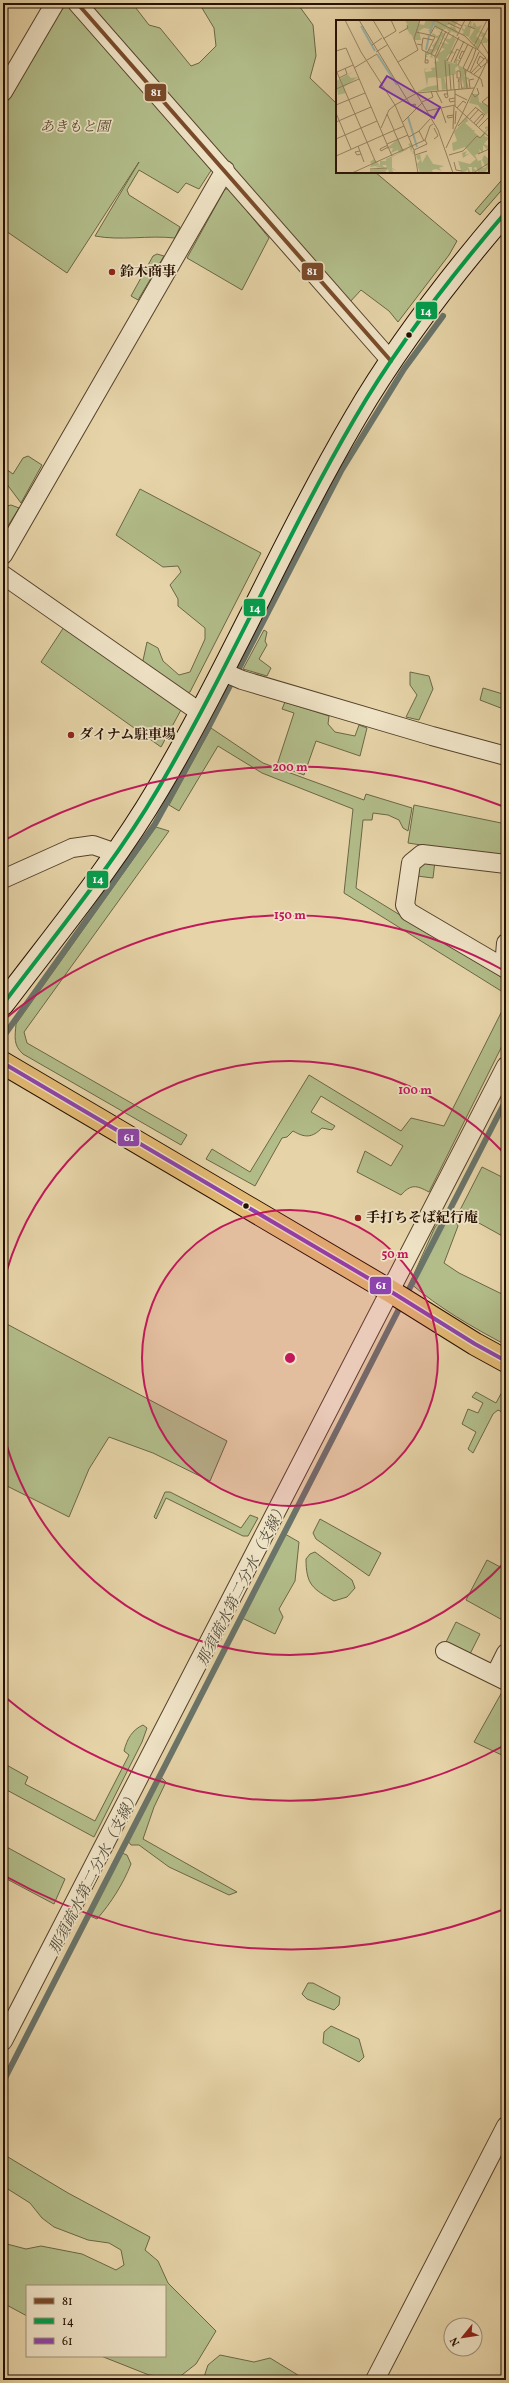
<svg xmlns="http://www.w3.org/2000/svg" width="509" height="2383" viewBox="0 0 509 2383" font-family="Vollkorn,'Noto Serif JP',serif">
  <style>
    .green { fill: #b2bd8a; stroke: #6c6646 }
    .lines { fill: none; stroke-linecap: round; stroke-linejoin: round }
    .stream { stroke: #6a746a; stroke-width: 6 }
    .street-casing { stroke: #56412b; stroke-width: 20 }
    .secondary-casing { stroke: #261001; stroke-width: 24 }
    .primary-casing { stroke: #261001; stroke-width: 24 }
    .street { stroke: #efe3c6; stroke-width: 18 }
    .secondary { stroke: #efe3c6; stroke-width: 22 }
    .primary { stroke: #e3ba74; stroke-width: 22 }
    .bus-1-casing { stroke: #efe3c6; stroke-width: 7 }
    .bus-2-casing { stroke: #efe3c6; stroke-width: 7 }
    .bus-3-casing { stroke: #efe3c6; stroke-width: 7 }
    .bus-1 { stroke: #7a4b2a; stroke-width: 4 }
    .bus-2 { stroke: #029e4d; stroke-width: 4 }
    .bus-3 { stroke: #8e44ad; stroke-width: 4 }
    .ring { fill: none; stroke: #c2185b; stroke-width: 2 }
    .poi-dot { fill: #8f2418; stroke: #efe3c6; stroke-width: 1.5 }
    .bus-dot { fill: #261001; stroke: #efe3c6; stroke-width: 1.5 }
    .labels { text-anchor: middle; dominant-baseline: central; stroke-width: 3.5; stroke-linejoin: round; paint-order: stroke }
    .park-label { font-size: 14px; font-style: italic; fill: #574d31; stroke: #efe3c6 }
    .poi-label { font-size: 14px; font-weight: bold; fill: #261001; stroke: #efe3c6; text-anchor: start }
    .water-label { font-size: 15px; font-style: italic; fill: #4e4a3e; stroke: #efe3c6 }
    .inset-river { fill: none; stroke: #98b7b0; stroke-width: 2 }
    .inset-road { fill: none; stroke: #998665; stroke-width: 1 }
    .view { fill: #7b2cbf; fill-opacity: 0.15; stroke: #7b2cbf; stroke-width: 2 }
    .inset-edge { fill: none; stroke: #261001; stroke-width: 2 }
    .centre { fill: #c2185b; stroke: #efe3c6; stroke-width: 2 }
    .ring-label { font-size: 12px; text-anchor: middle; font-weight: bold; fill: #c2185b; stroke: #efe3c6; stroke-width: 3.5; stroke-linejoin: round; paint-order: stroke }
    .line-badge { stroke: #efe3c6; stroke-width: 1.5 }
    .badge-label { font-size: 11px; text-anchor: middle; font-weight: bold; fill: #fff }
  </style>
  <rect width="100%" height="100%" fill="#e6d4a8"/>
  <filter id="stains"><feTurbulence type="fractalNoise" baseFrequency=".005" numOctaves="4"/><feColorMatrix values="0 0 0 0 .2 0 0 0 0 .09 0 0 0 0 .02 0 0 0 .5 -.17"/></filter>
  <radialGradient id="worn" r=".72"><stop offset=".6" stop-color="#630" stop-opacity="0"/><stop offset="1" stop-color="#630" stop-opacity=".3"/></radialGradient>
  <!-- green -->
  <path class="green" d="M63 3H68L212 169 199 189 186 183 178 193 139 170 127 190 129 195 180 227 175 238C148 235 121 241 95 236L139 162 67 273 3 229V109Z
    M83 3H132L149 25 160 28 191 66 199 63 216 46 214 28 199 3H297L313 25 316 56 310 78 337 104V172H375L457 241 449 255 398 322 389 311 361 290 348 304Z
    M506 175V185L480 215 475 211Z
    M225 189H229L269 238 242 290 187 258Z
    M157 254 164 256 138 300 131 296 153 256Z
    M28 456 42 465 21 503 3 479V467L13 474 23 458Z
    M140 489 261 553 190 692 183 694 142 665 147 642 158 648 163 661 179 675 190 672 205 639V628L178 606V599L170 585 181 572 178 566 163 567 116 535Z
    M11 505 19 508 3 534V507Z
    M64 627 182 708 161 747 41 662Z
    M264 630 267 632 265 641 267 645 259 659 271 668 267 676 243 669Z
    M410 672 429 676 433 689 419 720 406 717 417 695 410 685Z
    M483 688 506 695V710L480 700Z
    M285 702 329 716 328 724 335 732 355 736 359 725 367 728 360 756 316 741 304 775 277 765 294 713 282 709Z
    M211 728 263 763 364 800 366 794 412 808 408 831 403 828 399 820 388 815 373 813 372 820H363L356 888 506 980V994L344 893 353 809 262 773 218 746 179 811 169 805Z
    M414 805 506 824V858L408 843Z
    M156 827 169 831 24 1032 27 1043 187 1135 181 1145 23 1054C13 1045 15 1037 16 1024Z
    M426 860 435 861 433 878 417 876 418 868Z
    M506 1003V1038L429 1192C416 1185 411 1184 401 1195L357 1172 365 1151 391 1166 403 1146 321 1096 311 1112 335 1126 332 1130 322 1128C312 1138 305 1138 293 1131L287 1137 282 1138 255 1186 206 1159 212 1149 250 1172 309 1075 401 1131 411 1118 444 1126Z
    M482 1167 506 1179V1238L459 1212Z
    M444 1216 454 1218 458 1226 444 1263 459 1273 506 1296V1345C472 1327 439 1308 410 1283L435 1227Z
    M3 1322 227 1441 210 1481 153 1453 109 1437 89 1469 69 1517 3 1484Z
    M503 1390 506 1392V1414L498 1410 493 1414 473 1453 468 1449 476 1432 462 1424 468 1409 478 1413 483 1403 472 1397 476 1392 496 1403Z
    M165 1492H170L241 1528 250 1515 258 1518 248 1536H243L166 1498 156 1519 154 1517Z
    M320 1519 381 1553 369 1576 316 1539 313 1533Z
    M285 1534 299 1542 295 1581 279 1609 283 1617 275 1634 242 1618Z
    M315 1552 352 1580 355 1588 347 1597 334 1601C313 1589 306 1585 306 1559L310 1554Z
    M487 1560 506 1570V1622L466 1600Z
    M456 1622 480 1634 470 1654 446 1642Z
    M502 1692 506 1694V1757L474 1742Z
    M143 1725 147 1728 142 1742 94 1837 3 1788V1763L28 1777 25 1784 95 1821 129 1755 124 1751C127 1739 132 1730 143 1725Z
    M161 1777 166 1782 154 1807 143 1839 237 1892 229 1895 169 1867 139 1845H131L128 1841Z
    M3 1845 65 1879 54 1904 3 1877Z
    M122 1853 127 1855 131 1864C123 1884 111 1903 97 1919L90 1916Z
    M308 1983H313L340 1997 339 2005 334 2010 307 1999 302 1994Z
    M331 2026 359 2039 364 2057 359 2062 323 2043 324 2032Z
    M3 2154 68 2193 150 2237 145 2250 158 2261 168 2283 216 2331 196 2364 178 2378 149 2375 101 2356H165V2286H27V2316L3 2303V2243L26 2249 41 2246 82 2254 116 2270 124 2265 121 2250 109 2243 88 2240 54 2227 42 2218 30 2203 3 2186Z
    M220 2355 254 2362 270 2358 306 2380H206L204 2377 208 2365Z"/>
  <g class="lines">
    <!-- stream -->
    <path class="stream" d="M3 1037 155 824 208 728 341 471 404 369 443 316
      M3 2082 506 1100"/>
    <!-- street casing -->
    <g class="street-casing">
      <path id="street" d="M77 3 391 361
        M3 92 55 3
        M3 555 225 170
        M3 575 201 713
        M221 671 242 680 432 736 506 756
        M506 864 422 854 411 863 405 905 409 912 506 969
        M3 879 72 848 93 845 116 853
        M504 967 506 943
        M445 1651 506 1681
        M495 1675 506 1653
        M3 2041 506 1066
        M375 2380 506 2126"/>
    </g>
    <!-- secondary casing -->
    <g class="secondary-casing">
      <path id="secondary" d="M3 1004C55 935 114 864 158 789 229 669 284 539 355 418 398 344 451 276 506 212"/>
    </g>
    <!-- primary casing -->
    <g class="primary-casing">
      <path id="primary" d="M3 1063 390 1291 475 1344 506 1361"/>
    </g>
    <!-- street -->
    <use href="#street" class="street"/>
    <!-- secondary -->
    <use href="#secondary" class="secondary"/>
    <!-- primary -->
    <use href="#primary" class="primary"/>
    <!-- bus-1 casing -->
    <g class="bus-1-casing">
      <path id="bus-1" d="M77 3 391 361"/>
    </g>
    <!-- bus-2 casing -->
    <g class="bus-2-casing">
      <path id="bus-2" d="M3 1004C55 935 114 864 158 789 229 669 284 539 355 418 398 344 451 276 506 212"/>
    </g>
    <!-- bus-3 casing -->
    <g class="bus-3-casing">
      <path id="bus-3" d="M3 1063 390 1291 475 1344 506 1361"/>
    </g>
    <!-- bus-1 -->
    <use href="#bus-1" class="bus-1"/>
    <!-- bus-2 -->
    <use href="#bus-2" class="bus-2"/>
    <!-- bus-3 -->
    <use href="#bus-3" class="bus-3"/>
  </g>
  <!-- distance rings -->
  <circle cx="290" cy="1358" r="148" fill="#c2185b" fill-opacity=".12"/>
  <g class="ring">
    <circle cx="290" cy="1358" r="148"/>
    <path d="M505 1562A296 296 0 0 1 3 1432M3 1284A296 296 0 0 1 505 1154"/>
    <path d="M505 1745A443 443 0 0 1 5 1697M5 1019A443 443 0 0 1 505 971"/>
    <path d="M502 1910A591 591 0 0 1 3 1875M3 841A591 591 0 0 1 502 806"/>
  </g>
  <!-- markers -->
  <g class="poi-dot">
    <circle cx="112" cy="272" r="4"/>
    <circle cx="71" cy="735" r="4"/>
    <circle cx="358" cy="1218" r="4"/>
  </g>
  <g class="bus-dot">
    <circle cx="409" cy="335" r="3.5"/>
    <circle cx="246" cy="1206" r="3.5"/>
  </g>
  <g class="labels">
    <!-- park labels -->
    <g class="park-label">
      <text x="75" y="127">あきもと園</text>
    </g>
    <!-- poi labels -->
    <g class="poi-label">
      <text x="120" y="272">鈴木商事</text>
      <text x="79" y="735">ダイナム駐車場</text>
      <text x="366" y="1218">手打ちそば紀行庵</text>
    </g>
    <!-- water labels -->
    <g class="water-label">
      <text transform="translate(243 1585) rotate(-63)">那須疏水第二分水（支線）</text>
      <text transform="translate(95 1873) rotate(-63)">那須疏水第二分水（支線）</text>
    </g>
  </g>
  <!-- overview -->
  <g transform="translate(336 20)">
    <rect width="153" height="153" fill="#e6d4a8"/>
    <path d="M69 0H84L83 4 88 5 90 0H120V3V0H123L118 7 114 4 110 6 114 8 115 5 116 7H119L122 14 115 11 114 13 110 8 108 10 107 7 106 11 101 8 102 11 108 13 107 18 103 17 106 19 103 22 113 24 107 18 114 19 118 14V18L124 20 120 19 115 30 119 33 113 34 110 38H113L111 41 119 44 120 38 125 42 121 41V44L132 51 128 56 133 58V60L130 59 133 68 124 69 128 66 122 46 119 48 120 54 108 57 111 69 106 70 105 58H101L102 70 81 72 91 67 88 49 92 48 88 50 90 52 96 51 95 48 100 47 98 42 103 41 100 35 109 29 106 28 107 24 103 23 102 33 101 29 96 35 99 36V37L96 35 97 38 94 37 96 34 93 33V35H90L92 37H90V34L92 33H90L89 31 93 32V29H98L96 26 102 19 96 15 97 13 101 16 105 14 97 5 93 14 97 17 90 15 93 14 94 11H92L94 9 88 8 83 11 85 20H78L75 14 72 15 74 14 71 9 68 10 72 6ZM101 57V65L91 67 92 58ZM137 1 135 4 136 7 138 2 141 7 146 5 143 11 151 14 148 16 153 20 150 24 153 30 150 23H146L147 17 144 16 146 14 143 12 140 16 145 20 141 29 139 26 141 24 137 23 133 18 139 9 135 7 133 17 126 14 128 12 126 10V7L128 10 130 7 127 4 134 7V3ZM18 51 12 55 15 58 22 57 8 67 10 73 2 75 0 61ZM136 74H142L143 82 153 86V95L151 93 150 96 142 85 133 83ZM131 97 132 101 134 100 129 103 136 109 137 107 136 110H139L138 112 144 117 152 108 149 109V107L153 106V109L150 112 153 116 150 113 148 116 153 118 148 124 153 126V131L147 125V133L143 129 144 133 139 135 142 141 145 140 146 148 151 147 149 146 146 140 148 135 153 139V151L152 149 148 153 142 152 140 147 137 148 140 150 136 153V147H132L135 153H132V150L126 153 122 141 134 144 140 139 134 133 127 138 126 133 131 131 129 135 134 133 129 127 117 131 116 123 121 121 118 112ZM62 119 67 130 75 128 72 124 75 123 77 127 75 132 78 131 79 133 76 134 77 132H75L74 128 56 137V148L61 151 56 149 57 152 53 153 52 149 48 153H34V150L51 148 50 145H46L49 148 39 147 45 145 34 147 36 144 34 142 38 139 44 145V141H50V139L63 133 62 130 55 133 57 128 50 129ZM84 134 86 143 91 134 97 144 108 146 103 148 106 151 100 149 96 150 97 153H84L81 144 85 139 82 140 80 136Z" fill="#b2bd8a" fill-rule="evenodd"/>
    <path class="inset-river" d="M25 6 39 31M94 13 98 1M90 30 93 16M41 34 61 65M72 97 81 127"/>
    <path class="inset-road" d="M9 0 25 32 59 85 53 90 45 108M23 0 75 86 78 84 80 85H76M37 0 102 110 117 153M114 0 126 6M135 0 132 6 139 9M112 3 125 9M80 12 94 15M63 13 72 8 71 5M121 16 129 0M47 19 60 11 55 0M145 22 153 35M81 24 86 25V30L99 36 102 71M36 25 46 18M86 25 87 18 97 20M138 26 151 0M137 27 127 48 145 59 147 67M141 30 153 6M0 31 10 28 56 136M40 32 51 25M91 33 99 17 94 15 99 6 140 29 137 38M95 34 107 9M99 36 110 11M100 38 113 12M125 39 123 38 126 31 128 32M89 40H92V43H89L90 32M109 40 111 70M111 41 123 17M62 42 82 30 78 19 84 0 100 1 129 16 149 37 153 45M115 42 121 29 124 31M118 43 128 21M113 44 115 70M122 45 132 24M145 47 141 43 144 36 148 39M18 48 41 34M0 50 40 143M129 50 131 68M131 51 137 38M1 52 17 45M134 52 143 32M135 53 150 37M117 54 118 69M138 54 150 43M3 58 11 54 9 48M124 58H121V51H124L125 60V63L126 69M122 62 123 59V69M134 68 133 60 138 59M0 69 23 59M119 69V86L153 117M111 70 112 77 110 78 108 74H111M100 71 106 83M136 73 139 77 143 74 141 68M119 74 131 80M119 81 114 82 113 79 119 78M86 82 97 77 95 71M0 85 29 73M139 87 149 95M153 87 146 82 153 76M105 88 110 103M121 88 127 81 130 83M91 91 119 85M0 93 15 129M51 94 58 110M117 97 112 98 111 96 118 95M134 99 143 89M0 102 35 87M67 102 86 83M138 103 146 94 148 96 140 105M119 104 120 91M68 106 78 130 82 153M122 106 140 87M143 107 152 98M117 109 118 86M58 111 67 131M83 111 94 99M73 117 83 111 88 121M0 119 41 101M98 119 102 116 98 108M89 120 94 106 97 104M51 124 72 115M52 125 44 129 45 131 52 127M22 126 28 142M110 128 153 37M24 131 19 132 21 135 25 134M142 134 153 129M79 135 91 131M113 135 127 131 141 116 144 118 149 113M0 136 68 106 59 85 81 73 138 68M118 142 120 150 126 151M34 149 51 148M16 153 89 120 91 124 78 130M137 153 153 143"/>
    <path class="view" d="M51 56 104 87 98 98 44 67Z"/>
    <rect width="153" height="153" class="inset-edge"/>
  </g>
  <circle cx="290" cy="1358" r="6" class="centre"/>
  <g class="ring-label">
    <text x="290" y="771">200 m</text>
    <text x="290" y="919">150 m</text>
    <text x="415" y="1094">100 m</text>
    <text x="395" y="1258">50 m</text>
  </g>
  <g class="line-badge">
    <rect x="144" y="83" width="23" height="19" rx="4" fill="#7a4b2a"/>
    <rect x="301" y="262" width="23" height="19" rx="4" fill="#7a4b2a"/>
    <rect x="415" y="301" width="23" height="19" rx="4" fill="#029e4d"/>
    <rect x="243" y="598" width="23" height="19" rx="4" fill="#029e4d"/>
    <rect x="86" y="870" width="23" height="19" rx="4" fill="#029e4d"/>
    <rect x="117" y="1128" width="23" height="19" rx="4" fill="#8e44ad"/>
    <rect x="369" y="1276" width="23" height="19" rx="4" fill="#8e44ad"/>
  </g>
  <g class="badge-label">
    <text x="156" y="96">81</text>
    <text x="312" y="275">81</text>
    <text x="426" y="315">14</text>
    <text x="255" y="612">14</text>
    <text x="98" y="883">14</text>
    <text x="129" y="1141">61</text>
    <text x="381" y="1289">61</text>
  </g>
  <!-- margin -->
  <rect width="509" height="2383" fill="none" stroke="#e6d4a8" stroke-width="16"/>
  <rect x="4" y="4" width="501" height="2375" fill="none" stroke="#261001" stroke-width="2"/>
  <rect x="8" y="8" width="493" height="2367" fill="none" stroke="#261001"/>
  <!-- legend -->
  <rect x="26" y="2285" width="140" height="72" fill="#efe3c6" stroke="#9f8f77"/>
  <rect x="34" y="2298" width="20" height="6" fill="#7a4b2a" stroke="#9f8f77"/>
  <text x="62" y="2305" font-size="12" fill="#261001">81</text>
  <rect x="34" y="2318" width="20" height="6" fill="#029e4d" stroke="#9f8f77"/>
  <text x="62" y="2325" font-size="12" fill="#261001">14</text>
  <rect x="34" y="2338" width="20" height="6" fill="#8e44ad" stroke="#9f8f77"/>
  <text x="62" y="2345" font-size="12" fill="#261001">61</text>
  <!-- north arrow -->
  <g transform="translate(463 2337) rotate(240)"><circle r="19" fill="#efe3c6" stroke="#9f8f77"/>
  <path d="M0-3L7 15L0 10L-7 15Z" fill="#8f2418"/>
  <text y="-6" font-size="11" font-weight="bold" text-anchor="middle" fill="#261001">N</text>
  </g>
  <rect width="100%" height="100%" filter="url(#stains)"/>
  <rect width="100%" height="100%" fill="url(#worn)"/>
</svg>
